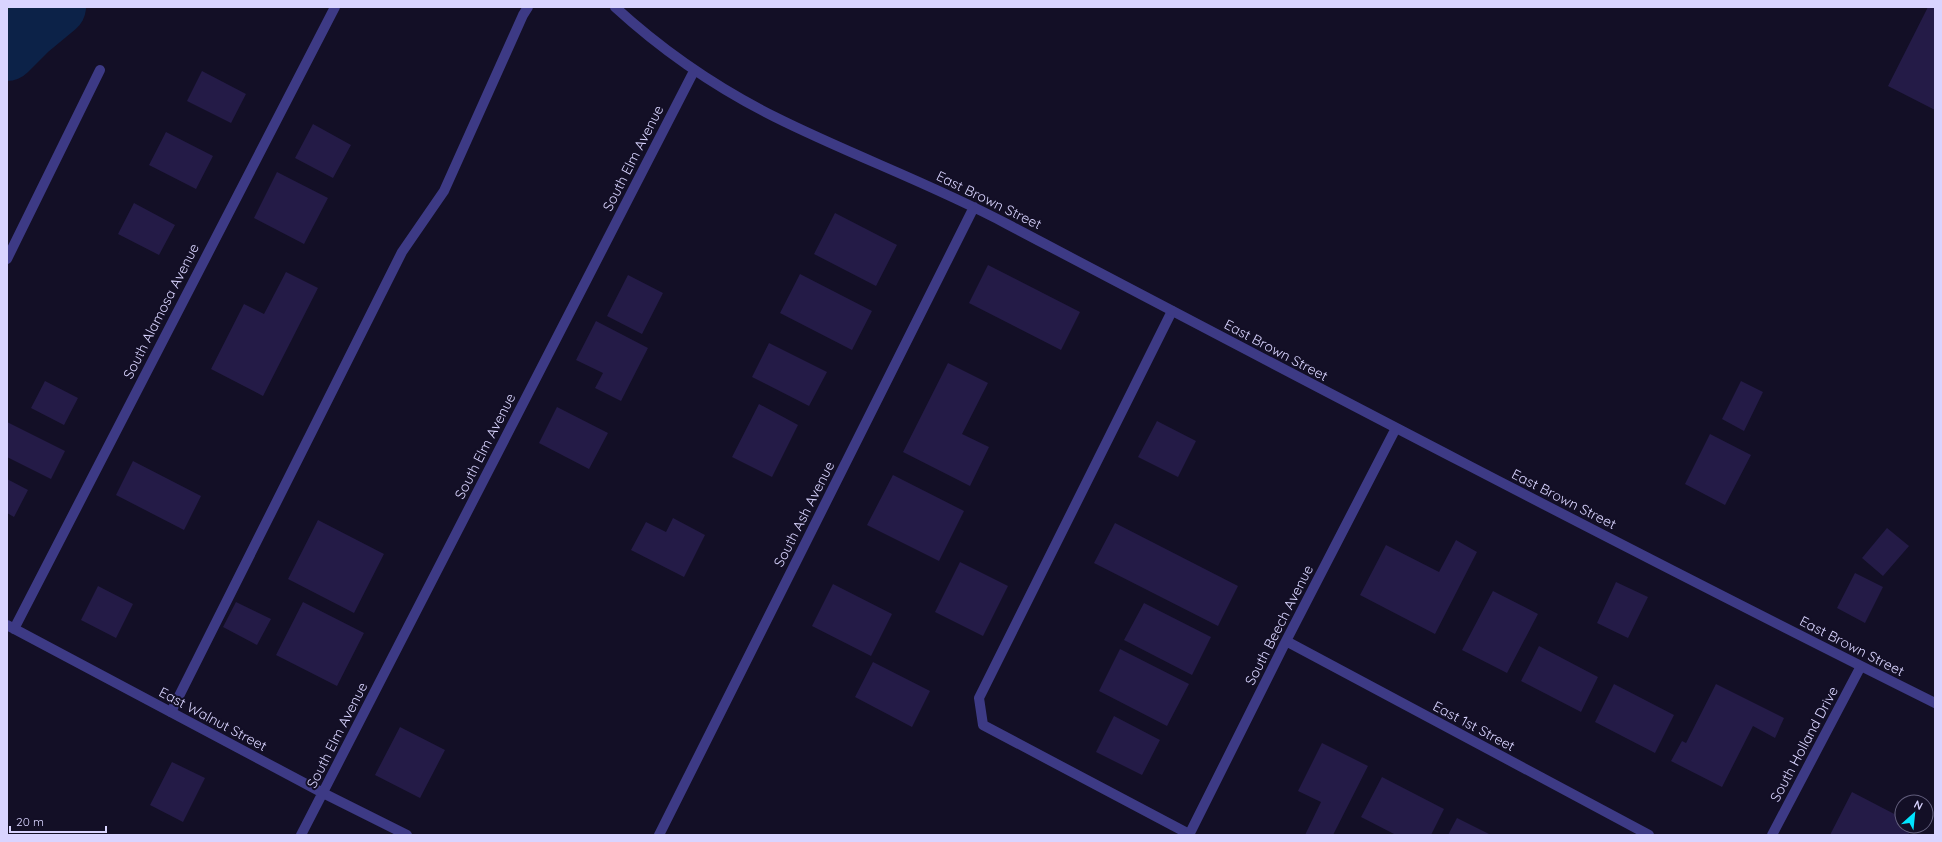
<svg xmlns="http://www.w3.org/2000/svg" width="1942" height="842" viewBox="0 0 1942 842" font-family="Quicksand,sans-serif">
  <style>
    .green { fill: #12302f }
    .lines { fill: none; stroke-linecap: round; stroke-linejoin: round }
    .river { stroke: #0c2248; stroke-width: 58 }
    .building { fill: #241b47 }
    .lane { stroke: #3d3a85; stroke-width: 10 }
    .street { stroke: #3d3a85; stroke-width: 10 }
    .labels { text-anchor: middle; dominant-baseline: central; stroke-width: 4; stroke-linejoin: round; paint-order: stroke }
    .street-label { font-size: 14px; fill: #d9d4ff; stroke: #130f26 }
  </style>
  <rect width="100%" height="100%" fill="#130f26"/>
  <!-- green -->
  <path class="green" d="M7 7H57L28 31 7 52Z"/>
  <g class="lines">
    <!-- river -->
    <path class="river" d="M7 52 28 31 57 7"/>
  </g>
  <!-- building -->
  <path class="building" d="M1928 7H1935V110L1888 86Z
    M202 71 246 94 231 123 187 101Z
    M313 124 351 145 333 178 295 158Z
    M166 132 213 156 196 189 149 165Z
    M277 172 328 198 304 244 254 218Z
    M134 203 175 225 159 255 118 234Z
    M835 213 897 245 876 286 814 254Z
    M988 265 1080 312 1061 350 969 303Z
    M286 272 318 288 263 396 211 369 244 304 264 314Z
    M800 274 872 311 852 350 780 313Z
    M628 275 663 293 642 334 607 316Z
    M596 321 648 348 621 401 595 388 603 373 576 360Z
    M769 343 827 372 809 406 752 377Z
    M948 363 988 383 962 434 989 447 970 486 903 452Z
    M45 381 78 398 64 425 31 408Z
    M1741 381 1763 392 1744 431 1722 419Z
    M759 404 798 425 772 477 732 457Z
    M557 407 608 433 589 469 539 443Z
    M1157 421 1196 441 1178 477 1138 457Z
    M7 422 65 451 51 479 7 457Z
    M1710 434 1751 455 1725 505 1685 484Z
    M133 461 201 496 184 530 116 495Z
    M893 475 964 511 939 561 867 525Z
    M7 479 28 490 14 517 7 513Z
    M673 518 705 535 684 577 631 550 646 522 666 532Z
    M318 520 384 554 354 613 288 579Z
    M1115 523 1238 586 1218 626 1094 563Z
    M1887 528 1909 546 1883 576 1862 558Z
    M1456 540 1477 552 1435 634 1360 595 1386 545 1439 572Z
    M960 562 1008 586 983 636 935 612Z
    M1855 573 1883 587 1865 623 1837 608Z
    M1616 582 1648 597 1628 638 1597 623Z
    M833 584 892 614 871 656 812 626Z
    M98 586 133 604 116 638 81 620Z
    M1493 591 1538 614 1507 673 1462 650Z
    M236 602 271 619 257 645 223 627Z
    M303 602 364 633 337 686 276 655Z
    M1144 603 1211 637 1192 675 1124 640Z
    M1539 646 1598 677 1581 712 1521 681Z
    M1120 649 1189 684 1167 726 1099 691Z
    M873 662 930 691 912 727 855 697Z
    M1614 684 1674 715 1655 753 1595 722Z
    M1716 684 1784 718 1775 738 1753 726 1722 787 1671 761 1682 741 1686 743Z
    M1114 716 1160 740 1142 775 1096 752Z
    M400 727 445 750 420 798 375 775Z
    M1322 743 1368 766 1333 835H1305L1321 802 1298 791Z
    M172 762 205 778 183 822 150 805Z
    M1382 777 1444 809 1431 835H1396L1361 817Z
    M1852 792 1902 818V826H1913L1908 835H1830Z
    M1457 818 1491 835H1448Z"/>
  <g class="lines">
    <!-- lane -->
    <path class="lane" d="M7 259 100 70
      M1172 311 979 698 983 725 1189 834
      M171 712 402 252 444 191 523 15 528 7"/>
    <!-- street -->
    <path class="street" d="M615 7C663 51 717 88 775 117 851 155 932 184 1007 224 1315 386 1624 548 1935 703
      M7 625 323 793 407 835
      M14 629 335 7
      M1286 641 1649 835
      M301 835 694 71
      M659 835 974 207
      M1189 835 1286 641 1396 428
      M1772 835 1861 666"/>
  </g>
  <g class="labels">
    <!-- street labels -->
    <g class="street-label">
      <text transform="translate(633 158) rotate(-63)">South Elm Avenue</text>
      <text transform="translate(989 200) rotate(26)">East Brown Street</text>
      <text transform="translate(161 311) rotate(-63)">South Alamosa Avenue</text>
      <text transform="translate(1276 350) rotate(28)">East Brown Street</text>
      <text transform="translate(485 446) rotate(-63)">South Elm Avenue</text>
      <text transform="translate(1564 499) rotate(27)">East Brown Street</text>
      <text transform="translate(804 514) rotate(-63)">South Ash Avenue</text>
      <text transform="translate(1279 625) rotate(-63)">South Beech Avenue</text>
      <text transform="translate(1852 646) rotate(27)">East Brown Street</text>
      <text transform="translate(213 719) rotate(28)">East Walnut Street</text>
      <text transform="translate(1474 726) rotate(28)">East 1st Street</text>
      <text transform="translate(337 735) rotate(-63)">South Elm Avenue</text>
      <text transform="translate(1804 744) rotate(-62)">South Holland Drive</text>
    </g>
  </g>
  <!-- border -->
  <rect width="1942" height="842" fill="none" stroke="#d9d4ff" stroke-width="16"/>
  <!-- north arrow -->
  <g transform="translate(1914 814) rotate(27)"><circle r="19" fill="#130f26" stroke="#625e7d"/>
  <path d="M0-3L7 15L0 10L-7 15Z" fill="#00e5ff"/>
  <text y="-6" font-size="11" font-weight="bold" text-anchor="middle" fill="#d9d4ff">N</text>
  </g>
  <!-- scale -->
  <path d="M10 826v6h96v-6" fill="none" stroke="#d9d4ff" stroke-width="2"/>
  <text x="16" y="826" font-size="12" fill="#d9d4ff" stroke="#130f26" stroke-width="3" paint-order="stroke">20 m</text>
</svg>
